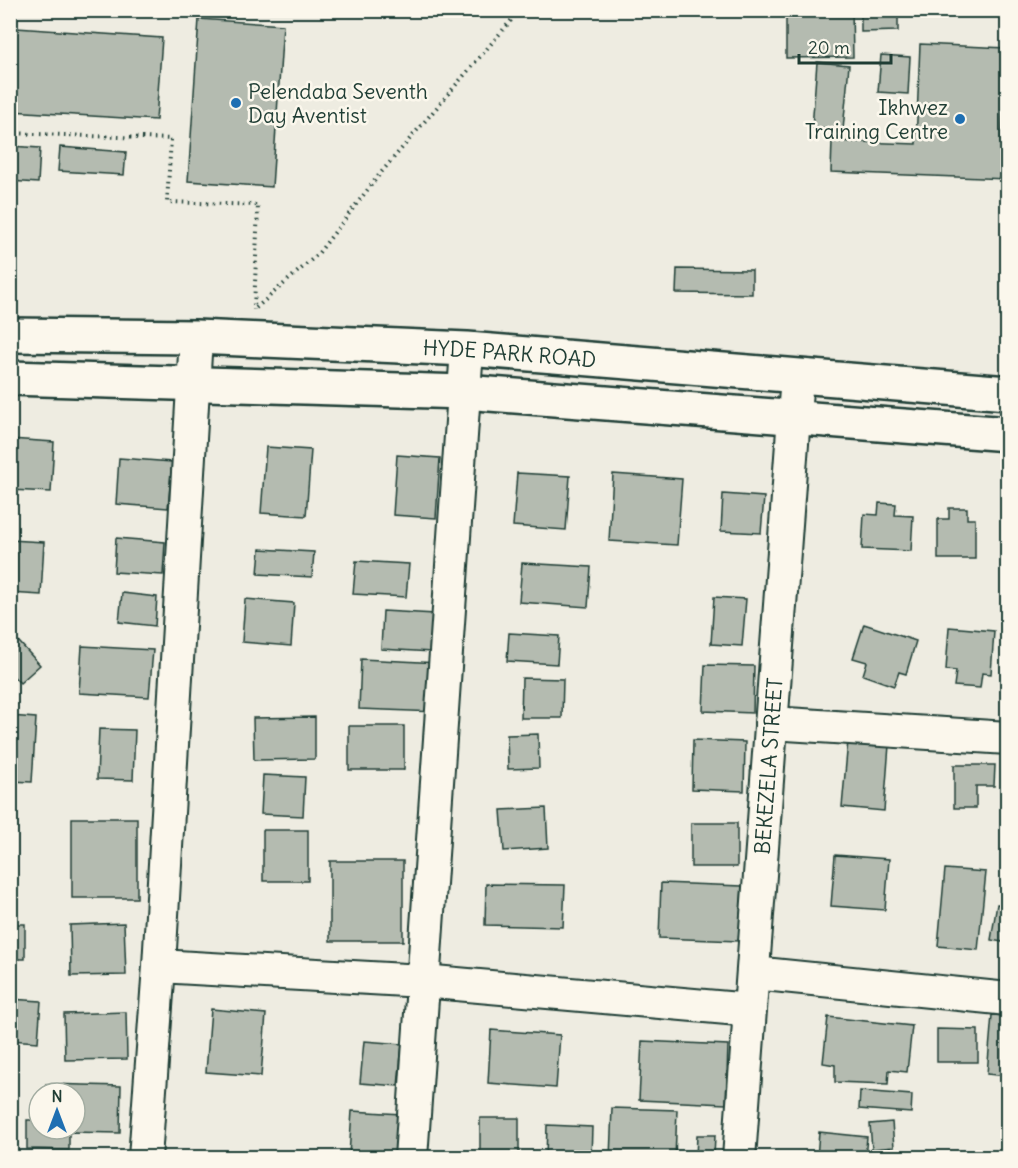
<svg xmlns="http://www.w3.org/2000/svg" width="1018" height="1168" viewBox="0 0 1018 1168" font-family="Delius,sans-serif">
  <style>
    .building { fill: #b4bbb0; stroke: #1f3d34; stroke-width: 1.5 }
    .lines { fill: none; stroke-linecap: round; stroke-linejoin: round }
    .minor-casing { stroke: #1f3d34; stroke-width: 36 }
    .tertiary-casing { stroke: #1f3d34; stroke-width: 38 }
    .path { stroke: #1f3d34; stroke-width: 4; stroke-dasharray: 1.5 4.5; stroke-linecap: butt }
    .minor { stroke: #fbf7ec; stroke-width: 32 }
    .tertiary { stroke: #fbf7ec; stroke-width: 33 }
    .poi-dot { fill: #1f6fb2; stroke: #fbf7ec; stroke-width: 2 }
    .labels { text-anchor: middle; dominant-baseline: central; stroke-width: 5; stroke-linejoin: round; paint-order: stroke }
    .poi-label { font-size: 21px; fill: #1f3d34; stroke: #fbf7ec; text-anchor: start }
    .street-label { font-size: 21px; fill: #1f3d34; stroke: #fbf7ec }
  </style>
  <rect width="100%" height="100%" fill="#eeece1"/>
  <filter id="ink" filterUnits="userSpaceOnUse"><feTurbulence type="fractalNoise" baseFrequency=".0167" numOctaves="2"/><feDisplacementMap in="SourceGraphic" scale="12" xChannelSelector="R" yChannelSelector="G"/><feConvolveMatrix kernelMatrix="1 2 1 2 8 2 1 2 1" color-interpolation-filters="sRGB"/></filter>
  <g filter="url(#ink)">
    <!-- building -->
    <path class="building" d="M786 10H852L853 57 786 58Z
      M861 10H898V31L861 32Z
      M199 19 283 25 272 187 188 181Z
      M16 28 162 38 156 120 11 111Z
      M920 44 1006 48 1008 98H1003L1001 147 1008 148 1007 179 831 172 832 141 916 144Z
      M881 55 910 57 908 94 878 92Z
      M817 62 849 65 843 130 812 128Z
      M10 146 40 148 38 183 10 181Z
      M60 147 126 152 124 175 58 171Z
      M677 269 752 270V294L676 293Z
      M10 439 54 442 51 492 10 490Z
      M266 447 311 450 306 516 261 513Z
      M397 455 440 458 436 518 393 515Z
      M119 458 172 462 168 508 116 504Z
      M517 473 570 476 566 530 513 526Z
      M613 474 682 479 677 545 609 541Z
      M723 494 764 497 761 533 721 531Z
      M879 503 896 504 895 515 913 516 911 551 862 549 864 514 878 515Z
      M949 508H967V519H975V559H938V519H949Z
      M1004 522 1008 523V559H1003Z
      M116 538 165 542 163 575 114 572Z
      M10 540 44 542 41 595 10 593Z
      M260 549 314 552 312 577 258 574Z
      M356 561 409 564 406 597 353 594Z
      M522 563 591 567 588 607 519 602Z
      M122 593 157 597 155 626 119 622Z
      M714 597 746 599 742 646 711 644Z
      M245 599 294 603 291 646 242 642Z
      M383 611 435 614 432 652 381 649Z
      M864 624 916 641 906 674 899 672 894 686 863 675 867 662 853 658Z
      M949 627 994 631 991 674 982 673 980 688 954 686 956 671 946 670Z
      M10 632 40 665 20 683 10 673Z
      M509 633 559 636 557 664 507 661Z
      M82 646 153 650 149 697 79 693Z
      M361 659 439 663 437 712 359 709Z
      M705 665 754 666 753 713 703 711Z
      M522 678 563 679 562 718H521Z
      M10 716 36 718 32 782 10 781Z
      M315 717V759L254 760 253 718Z
      M349 726H404V770H349Z
      M99 729 135 730 133 780 97 779Z
      M538 734 539 768 508 769 507 735Z
      M693 740 745 742 744 791 692 789Z
      M848 741 889 745 884 811 842 807Z
      M954 765H995L994 786H976V808H954Z
      M263 775 305 777 303 816 261 814Z
      M546 808 548 848 504 851 501 810Z
      M72 818H137V898H72Z
      M691 823H737V867H691Z
      M263 830H308V881H263Z
      M835 855 889 859 885 910 831 906Z
      M330 861H403V941H330Z
      M945 869 986 872 978 950 938 946Z
      M661 883 742 886 739 941 659 938Z
      M486 884 565 885 563 927 485 925Z
      M997 904 1008 905V943L991 940Z
      M124 923 126 975 71 976 70 925Z
      M10 924H25V959H10Z
      M10 999 41 1001 38 1042 10 1040Z
      M211 1009 266 1014 261 1076 206 1072Z
      M126 1012 127 1059 65 1060 64 1014Z
      M992 1015 1008 1016V1076L987 1074Z
      M828 1017 912 1026 907 1072 889 1070 888 1084 835 1082V1065L823 1063Z
      M937 1029 978 1030V1062H937Z
      M491 1030 560 1035 556 1088 488 1083Z
      M364 1041 402 1044 398 1086 360 1083Z
      M642 1041 728 1045 726 1104 639 1100Z
      M46 1084 121 1086 120 1133 69 1132V1150L27 1149V1120H39V1129H75V1093H46Z
      M860 1091 912 1095 911 1113 859 1109Z
      M612 1108 677 1110 675 1158H610Z
      M352 1111 401 1114 398 1158 349 1155Z
      M480 1118H519V1158H480Z
      M892 1122 894 1147 872 1149 870 1124Z
      M547 1125 592 1127 591 1158H546Z
      M819 1132 867 1137 865 1158H817Z
      M697 1135H715L714 1158H696Z"/>
    <g class="lines">
      <!-- minor casing -->
      <g class="minor-casing">
        <g id="minor">
          <path d="M771 723 1008 738"/>
          <path d="M159 966 423 981 750 1010"/>
          <path d="M753 973 1008 999"/>
          <path d="M145 1158 159 966 196 337"/>
          <path d="M411 1158 467 349"/>
          <path id="s1" d="M739 1158 797 376"/>
        </g>
      </g>
      <!-- tertiary casing -->
      <g class="tertiary-casing">
        <g id="tertiary">
          <path id="s2" d="M10 335 196 337 467 349 1008 393"/>
          <path d="M10 378 464 392 1008 434"/>
        </g>
      </g>
      <!-- path -->
      <path class="path" d="M10 133 171 139 167 202 258 205 254 310
        M256 308 317 255 379 175 520 10"/>
      <!-- minor -->
      <use href="#minor" class="minor"/>
      <!-- tertiary -->
      <use href="#tertiary" class="tertiary"/>
    </g>
  </g>
  <!-- markers -->
  <g class="poi-dot">
    <circle cx="236" cy="103" r="6"/>
    <circle cx="960" cy="119" r="6"/>
  </g>
  <g class="labels">
    <!-- poi labels -->
    <g class="poi-label">
      <text x="248" y="91">Pelendaba Seventh<tspan x="248" dy="24">Day Aventist</tspan></text>
      <text x="948" y="107" text-anchor="end">Ikhwez<tspan x="948" dy="24">Training Centre</tspan></text>
    </g>
    <!-- street labels -->
    <g class="street-label">
      <text stroke="none"><textPath href="#s2" startOffset="500">HYDE PARK ROAD</textPath></text>
      <text stroke="none"><textPath href="#s1" startOffset="393">BEKEZELA STREET</textPath></text>
    </g>
  </g>
  <!-- margin -->
  <rect width="1018" height="1168" fill="none" stroke="#fbf7ec" stroke-width="36"/>
  <rect x="18" y="18" width="982" height="1132" fill="none" stroke="#1f3d34" stroke-width="2" filter="url(#ink)"/>
  <!-- north arrow -->
  <g transform="translate(57 1111)"><circle r="28" fill="#fbf7ec" stroke="#a3ada2" stroke-width="1.5"/>
  <path d="M0-4.5L10 22L0 15L-10 22Z" fill="#1f6fb2"/>
  <text y="-9" font-size="16" font-weight="bold" text-anchor="middle" fill="#1f3d34">N</text>
  </g>
  <!-- scale -->
  <path d="M799 54v9h92v-9" fill="none" stroke="#1f3d34" stroke-width="3"/>
  <text x="808" y="54" font-size="18" fill="#1f3d34" stroke="#fbf7ec" stroke-width="4.5" paint-order="stroke">20 m</text>
</svg>
